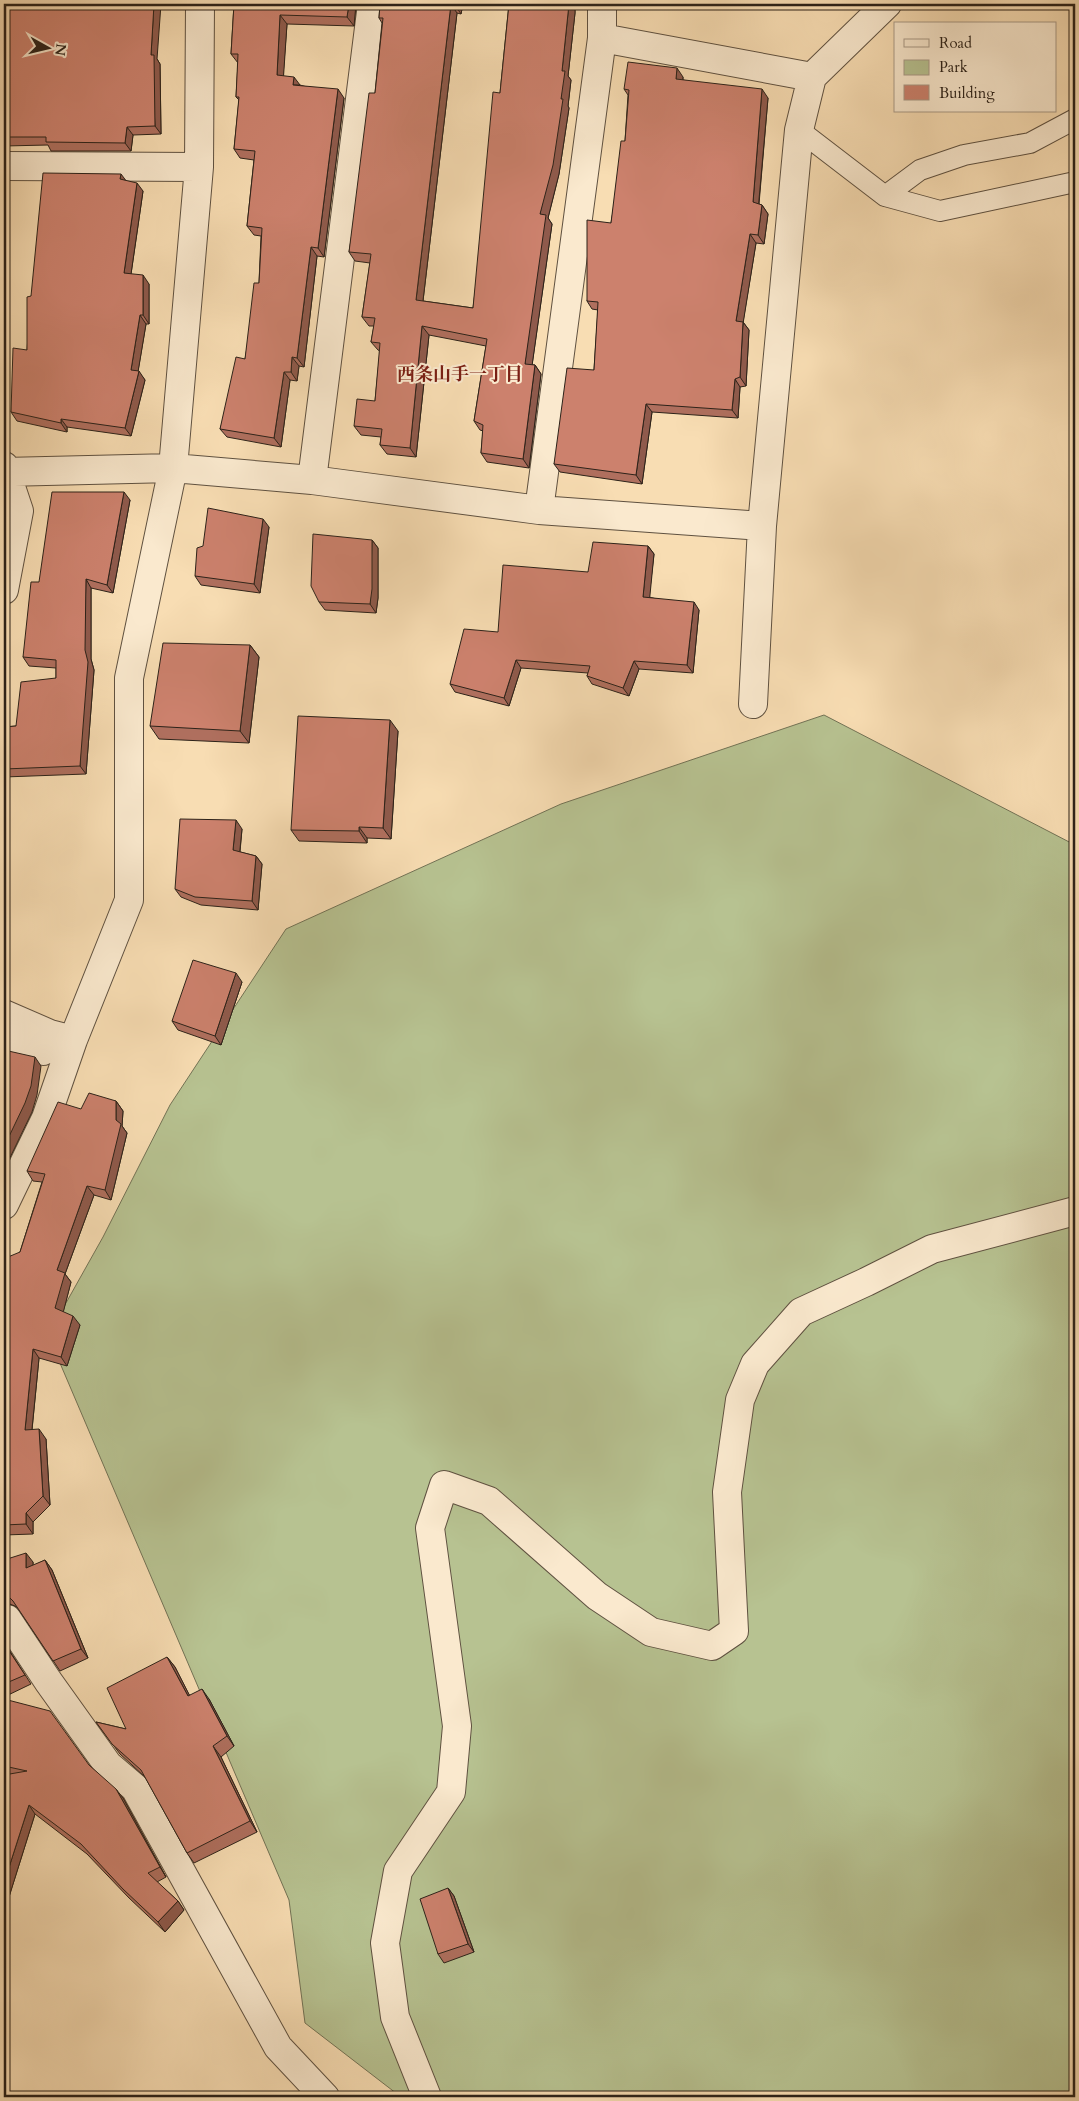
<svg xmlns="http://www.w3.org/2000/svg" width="1079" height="2101" viewBox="0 0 1079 2101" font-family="Cardo,'Noto Serif JP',serif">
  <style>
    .green { fill: #b7c291; stroke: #727255 }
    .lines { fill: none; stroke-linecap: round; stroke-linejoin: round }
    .service-casing { stroke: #5f5140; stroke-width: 22 }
    .minor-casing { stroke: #5f5140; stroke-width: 30 }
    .service { stroke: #fae9ce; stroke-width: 20 }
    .minor { stroke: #fae9ce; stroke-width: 28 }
    .wall { fill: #af6f5e; stroke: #2c2219 }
    .shaded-wall { fill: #8f5a4c; stroke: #2c2219 }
    .building { fill: #cc816d; stroke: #2c2219 }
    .labels { text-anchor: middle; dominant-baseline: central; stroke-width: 4; stroke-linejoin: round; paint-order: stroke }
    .neighbourhood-label { font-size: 18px; font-weight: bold; fill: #7a1f14; stroke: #fae9ce }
  </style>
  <rect width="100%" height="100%" fill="#f8ddb3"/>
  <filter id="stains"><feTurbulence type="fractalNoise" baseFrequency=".004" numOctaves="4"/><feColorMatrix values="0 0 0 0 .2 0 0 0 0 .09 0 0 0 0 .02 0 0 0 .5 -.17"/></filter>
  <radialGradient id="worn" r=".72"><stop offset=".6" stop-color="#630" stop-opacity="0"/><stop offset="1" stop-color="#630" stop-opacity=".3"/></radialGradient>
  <!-- green -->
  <path class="green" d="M824 715 1075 845V2097H401L305 2023 289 1900 48 1335 103 1237 170 1105 286 929 561 804Z"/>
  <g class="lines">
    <!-- service casing -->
    <g class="service-casing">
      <path id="service" d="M799 130 885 196 940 211 1075 182
        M885 196 920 170 964 155 1030 143 1075 119"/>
    </g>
    <!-- minor casing -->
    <g class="minor-casing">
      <path id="minor" d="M602 4V38
        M4 166 199 167
        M4 466 19 511 4 590
        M4 472 173 468 312 480 539 510 762 526 799 130 812 77 887 4
        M312 480 372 4
        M539 510 602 38 812 77
        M753 704 762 526
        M4 1014 50 1034 73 1040
        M4 1041 43 1051 50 1034
        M4 1205 46 1118 73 1040 129 900V678L173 468 199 167 200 4
        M4 1619H7L48 1681 108 1765 135 1788 278 2047 325 2097
        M427 2097 395 2017 385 1943 398 1871 451 1792 457 1726 430 1528 444 1485 489 1501 597 1596 651 1632 712 1646 734 1631 727 1492 740 1400 755 1364 801 1312 866 1282 932 1249 1075 1211"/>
    </g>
    <!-- service -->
    <use href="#service" class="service"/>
    <!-- minor -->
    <use href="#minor" class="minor"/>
  </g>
  <!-- wall -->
  <path class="wall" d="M4 4 157 59 160 64 161 134 133 135 131 151H51L48 145 4 146Z
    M234 4H356L354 26 287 24 283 76 300 85 344 98 324 257 317 256 304 367 299 366 297 381 290 380 281 447 227 437 220 429 245 359 259 283 261 236 254 235 247 226 254 160 240 158 234 149 239 100 236 97 238 63 231 54Z
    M380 4H463L461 14 457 13 423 301 473 308 500 93 509 4H575V13L568 76 571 80 568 106 569 108 559 174 548 218 552 224 532 365H535L541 374 529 468 487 462 481 453 483 431 480 430 474 421 486 346 429 335 416 457 387 454 380 445 381 437 361 435 354 426 375 401 380 351 378 350 371 342 374 326H369L362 317 370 263 355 261 349 252 375 93 382 23 379 18Z
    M683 77V80L768 98 759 204 762 205 768 214 764 244 756 243 743 322 749 330 746 386 740 387 738 418 652 412 642 484 560 472 554 464 594 370 598 310 592 309 587 301 611 223 625 141 628 95 624 89Z
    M125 181 143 191 131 274 149 284V324H146L138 371 145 380 131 436 67 427V432L17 421 11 412 27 350 31 296Z
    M130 500 113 593 91 588V659L94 670 86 774 4 777V727L16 726 56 678V668L29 666 23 657Z
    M269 527 260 593 201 585 195 576Z
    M372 540 378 548V598L376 613 325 610 319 602Z
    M648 546 654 554 649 597 699 610 693 673 639 669 629 696 592 684 587 676 588 673 521 668 509 706 455 692 450 684 498 632 588 572Z
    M250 645 259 657 249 743 159 739 150 726Z
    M398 731 391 839 367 838V843L299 841 291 830Z
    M242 829 240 852 256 856 262 864 258 910 201 905 181 897 175 889Z
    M242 982 221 1045 178 1030 172 1021Z
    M116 1101 123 1111 122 1126 127 1133 111 1200 94 1195 65 1274 71 1282 63 1312 80 1325 67 1366 39 1358 32 1430 46 1439 50 1505 33 1522V1534L4 1535V1271L20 1252 42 1182 33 1181 27 1171 81 1109Z
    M4 1560 33 1562V1566L45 1560 52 1570 88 1658 60 1671 19 1609 15 1606 7 1603 4 1604Z
    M4 1642 31 1684 4 1697Z
    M167 1657 175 1667 189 1695 209 1699 234 1746 221 1757 257 1832 194 1863 187 1853 145 1777 120 1754 96 1722 126 1729Z
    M4 1699 89 1765 123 1798 166 1877 157 1882 178 1901 184 1910 165 1932 129 1898 87 1854 35 1814 8 1900 4 1916V1775H7L4 1774Z
    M448 1888 454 1896 474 1952 444 1963 438 1954Z"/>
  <!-- shaded-wall -->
  <path class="shaded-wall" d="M154 4H161L157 59 160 64 161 134 155 126 151 55Z
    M349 4H356L354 26 347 17Z
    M451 4 457 13 422 309 416 300Z
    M455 4H463L461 14 455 5Z
    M569 4H575V13L568 76 571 80 568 106 569 108 559 174 548 218 552 224 531 373 525 364 540 214 561 99 562 71Z
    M280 15 287 24 283 84 277 75Z
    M677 68 683 77 682 87 676 79Z
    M294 77 300 85H293Z
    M338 89 344 98 324 257 318 248Z
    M762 89 768 98 758 211 753 202Z
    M127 127 133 135 131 151 125 143Z
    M121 174 127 182 120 179Z
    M137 183 143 191 130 281 124 273Z
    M762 205 768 214 764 244 758 235Z
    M750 234 756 243 742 330 736 321Z
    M311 247 317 256 304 367 297 358Z
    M143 275 149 284V324L143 315Z
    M140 315 146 324 137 378 131 370Z
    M743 322 749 330 746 386 740 377Z
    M422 326 429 335 416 457 410 448Z
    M292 357 299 366 297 381 291 372Z
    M535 365 541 374 529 468 523 459Z
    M139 371 145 380 131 436 125 428Z
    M284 372 290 380 281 447 274 438Z
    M735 379 740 387 738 418 732 410Z
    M646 404 652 412 642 484 636 475Z
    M61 419 67 427V432L61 423Z
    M124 492 130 500 113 593 107 585Z
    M263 519 269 527 260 593 254 584Z
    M372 540 378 548V598L376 613 370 604Z
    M648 546 654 554 649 605 643 597Z
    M86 579 91 588V659L94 670 86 774 80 766Z
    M694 602 699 610 693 673 687 665Z
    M250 645 259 657 249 743 240 731Z
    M516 660 521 668 509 706 504 698Z
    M634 661 639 669 629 696 623 688Z
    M390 720 398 731 391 839 383 828Z
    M236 820 242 829 239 859 233 850Z
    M359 827 367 838V843L359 831Z
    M256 856 262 864 258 910 252 901Z
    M236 973 242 982 221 1045 215 1036Z
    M35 1057 41 1066 37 1095 32 1112 4 1170V1147Z
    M116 1101 123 1111 122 1126 127 1133 111 1200 105 1190 116 1120Z
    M87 1186 94 1195 65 1274 71 1282 62 1317 55 1308 57 1270Z
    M73 1316 80 1325 67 1366 61 1357Z
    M33 1349 39 1358 31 1439 25 1430Z
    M39 1429 46 1439 50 1505 43 1496Z
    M26 1513 33 1522V1534L26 1524Z
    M26 1553 33 1562V1578L26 1568Z
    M45 1560 52 1570 88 1658 81 1649Z
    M167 1657 175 1667 195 1706 188 1696Z
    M202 1689 209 1699 234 1746 227 1736Z
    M213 1746 221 1757 257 1832 250 1821Z
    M116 1789 123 1798 166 1877 160 1867Z
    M29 1805 35 1814 8 1900 4 1916V1883Z
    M448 1888 454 1896 474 1952 468 1944Z
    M178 1901 184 1910 165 1932 158 1922Z"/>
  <!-- building -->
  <path class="building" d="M4 4H154L151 55H154L155 126 127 127 125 143 46 142V137H4Z
    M234 4H349L347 17 280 15 277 75 294 77 293 85 338 89 318 248 311 247 297 358 292 357 291 372H284L274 438 220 429 236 357 245 359 254 283H259L262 228 247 226 255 151 234 149 239 97H236L238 54H231Z
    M380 4H455V5L451 4 416 300 473 308 493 92 500 93 509 4H569L562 71H565L561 99H563L553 165 540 214 546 215 525 364 535 365 523 459 481 453 483 425 474 421 487 339 422 326 410 448 380 445 382 429 354 426 357 399 375 401 380 343 371 342 375 318 362 317 371 254 349 252 369 93H375L383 18H379Z
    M628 62 677 68 676 79 762 89 753 202 762 205 758 235 750 234 736 321 743 322 740 377 735 379 732 410 646 404 636 475 554 464 567 368 594 370 598 302 587 301V220L611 223 621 141H625L629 90 624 89Z
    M43 173 121 174 120 179 137 183 124 273 143 275V315H140L131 370 139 371 125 428 61 419V423L11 412 13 348 27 350V297L31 296Z
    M52 492H124L107 585 86 579 85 650 88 662 80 766 4 769V727L16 726 21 682 56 678V660L23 657 31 582H39Z
    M208 508 263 519 254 584 195 576 197 548 203 546Z
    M313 534 372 540V589L370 604 319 602 311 586Z
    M593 542 648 546 643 597 694 602 687 665 634 661 623 688 587 676 590 666 516 660 504 698 450 684 464 629 498 632 503 565 588 572Z
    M163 643 250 645 240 731 150 726Z
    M298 716 390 720 383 828 359 827V831L291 830Z
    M180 819 236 820 233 850 256 856 252 901 195 897 175 889Z
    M193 960 236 973 215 1036 172 1021Z
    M4 1050 35 1057 31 1086 25 1103 4 1147Z
    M89 1093 116 1101V1120L121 1124 105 1190 87 1186 57 1270 65 1273 55 1308 73 1316 61 1357 33 1349 25 1430 39 1429 43 1496 26 1513V1524L4 1525V1271L8 1257 20 1252 45 1174 27 1171 58 1102 81 1109Z
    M26 1553V1568L45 1560 81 1649 53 1661 13 1601 8 1596 4 1595V1560Z
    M4 1643 25 1675 4 1684Z
    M167 1657 188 1696 202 1689 227 1736 213 1746 250 1821 187 1853 141 1770 112 1744 96 1722 126 1729 107 1688Z
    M4 1699 50 1711 89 1765 116 1789 160 1867 148 1873 178 1901 158 1922 123 1889 81 1844 29 1805 4 1883V1775L27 1771 4 1766Z
    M448 1888 468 1944 438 1954 420 1899Z"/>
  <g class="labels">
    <!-- neighbourhood labels -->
    <g class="neighbourhood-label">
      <text x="460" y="374">西条山手一丁目</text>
    </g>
  </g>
  <!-- margin -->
  <rect width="1079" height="2101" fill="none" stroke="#f8ddb3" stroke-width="20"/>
  <rect x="5" y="5" width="1069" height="2091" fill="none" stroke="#2c2219" stroke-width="2.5"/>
  <rect x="10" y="10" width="1059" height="2081" fill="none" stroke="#2c2219"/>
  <!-- legend -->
  <rect x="894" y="22" width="162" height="90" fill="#fae9ce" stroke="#a89986"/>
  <rect x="904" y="39" width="25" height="8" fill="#fae9ce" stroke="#a89986"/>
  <text x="939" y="48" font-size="15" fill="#2c2219">Road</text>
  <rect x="904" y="60" width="25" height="15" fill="#b7c291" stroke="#a89986"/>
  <text x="939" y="72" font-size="15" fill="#2c2219">Park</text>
  <rect x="904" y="85" width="25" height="15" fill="#cc816d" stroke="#a89986"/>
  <text x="939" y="98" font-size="15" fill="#2c2219">Building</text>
  <!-- north arrow -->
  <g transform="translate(48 48) rotate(98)" stroke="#fae9ce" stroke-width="4" paint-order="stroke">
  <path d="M0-4L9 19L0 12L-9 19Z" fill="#2c2219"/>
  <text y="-8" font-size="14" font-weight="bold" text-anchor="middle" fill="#2c2219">N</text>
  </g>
  <rect width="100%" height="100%" filter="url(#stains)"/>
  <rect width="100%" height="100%" fill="url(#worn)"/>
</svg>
